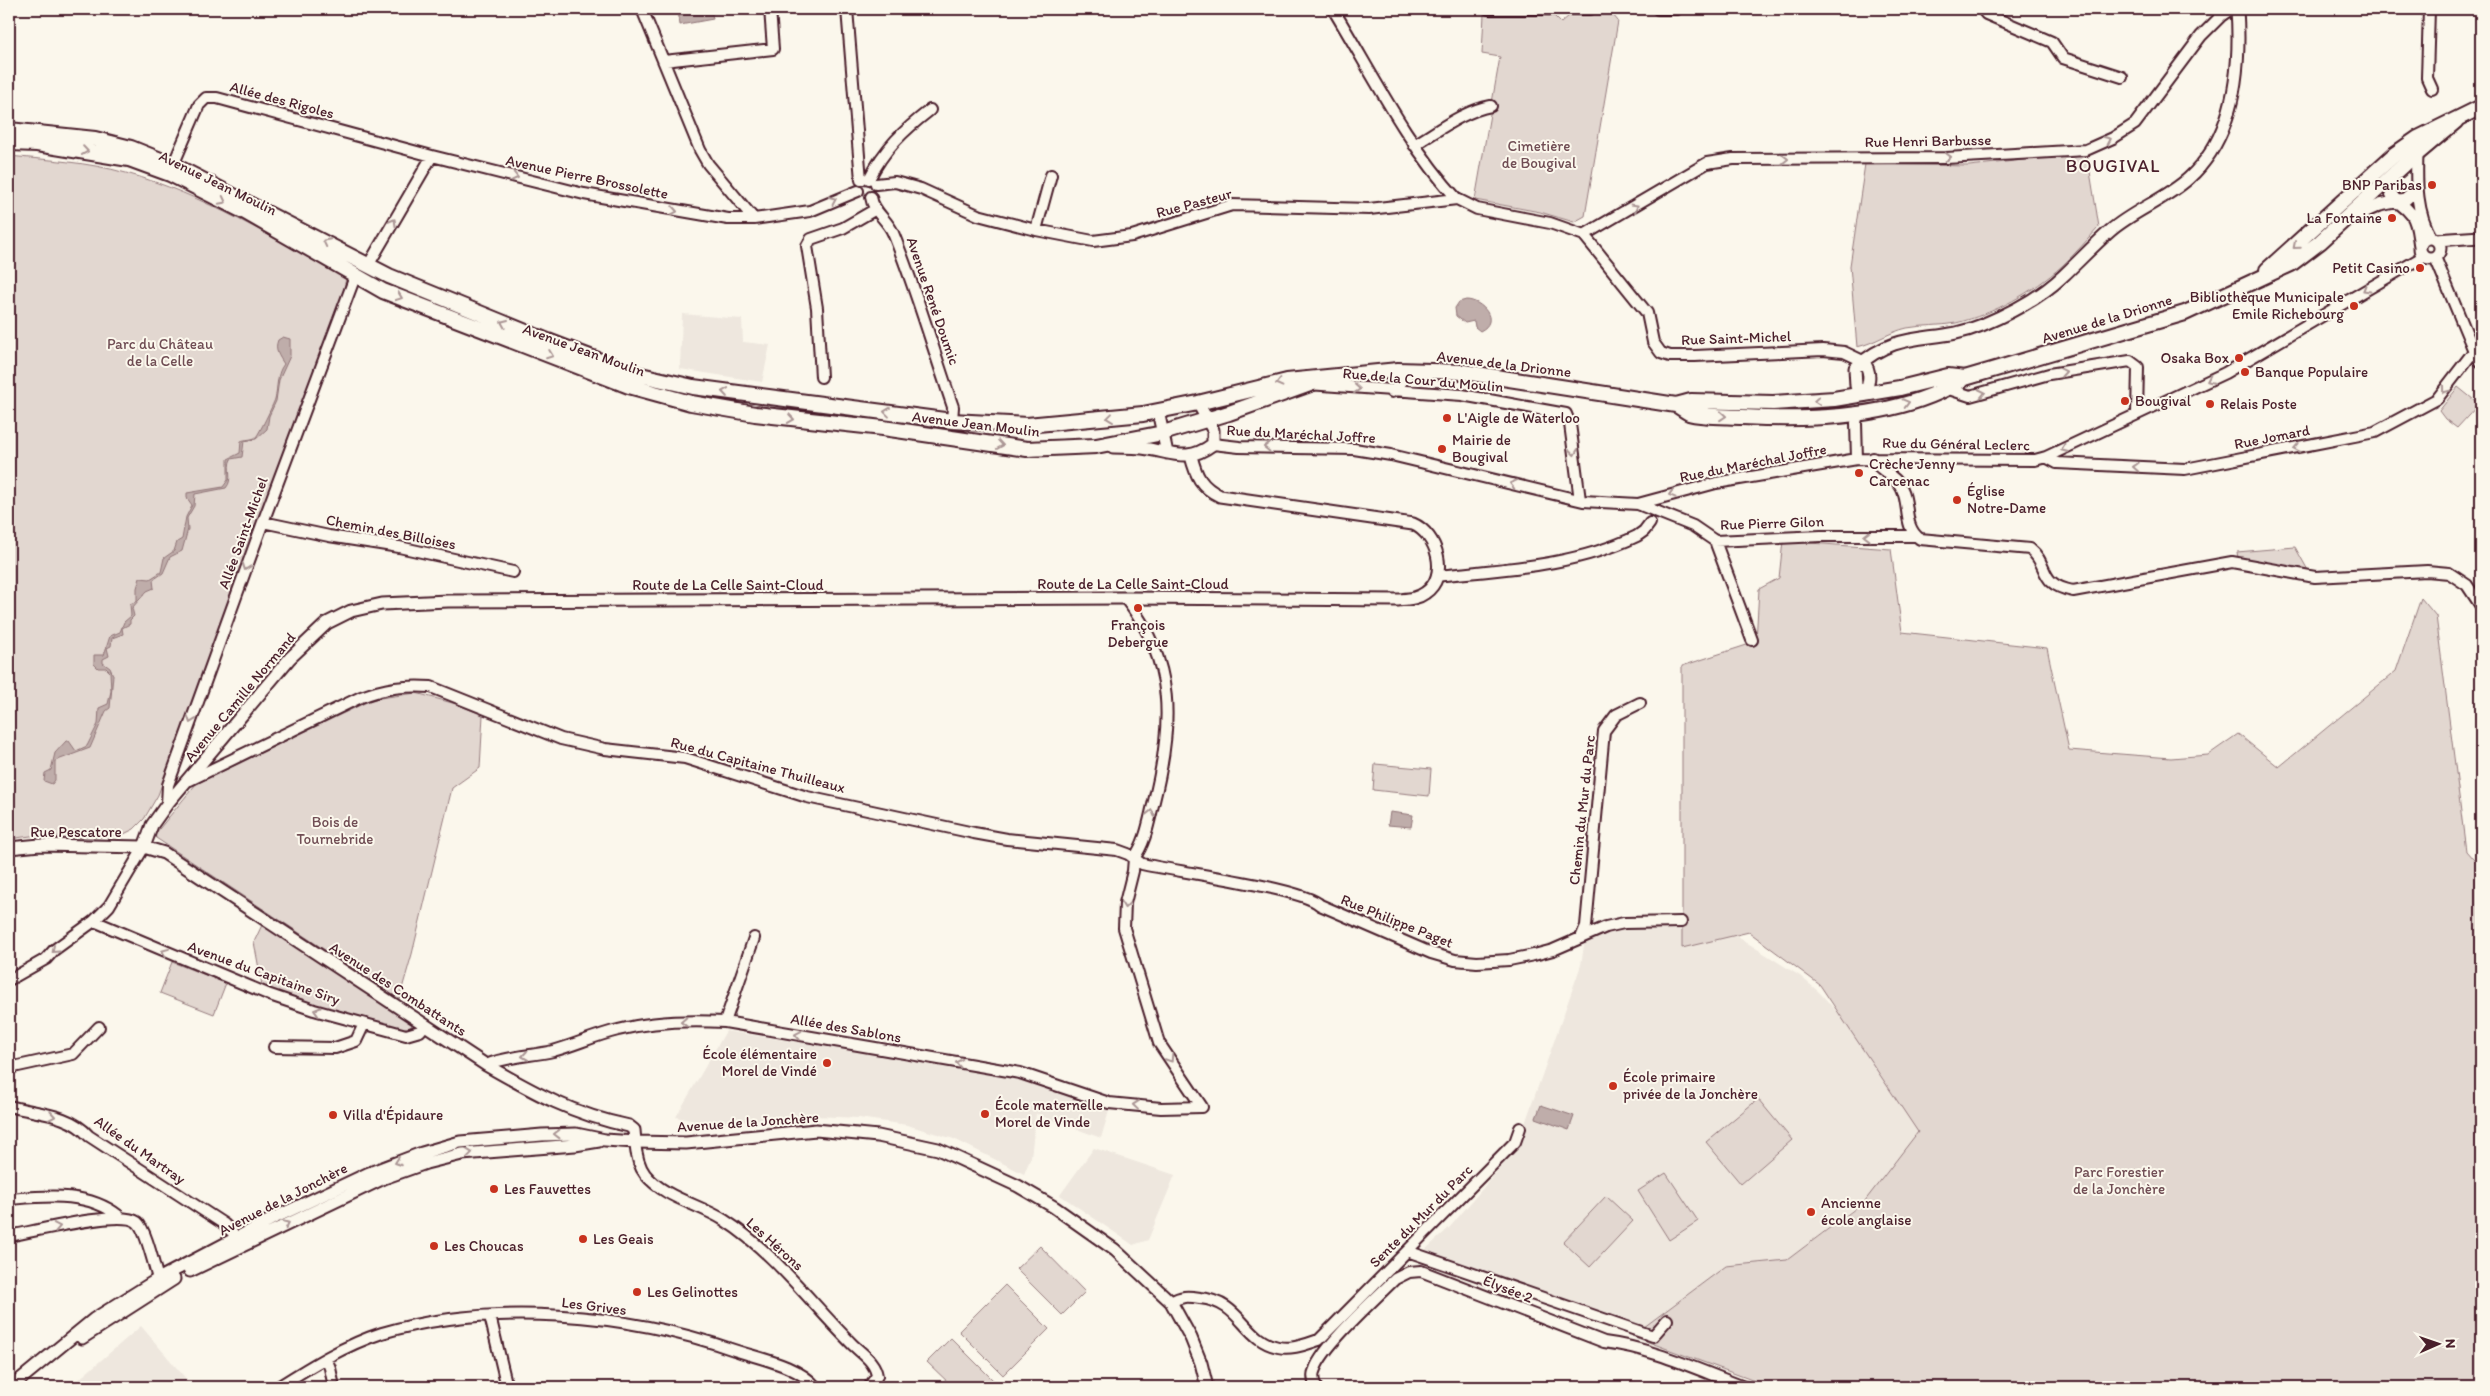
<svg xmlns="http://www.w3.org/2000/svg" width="2490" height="1396" viewBox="0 0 2490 1396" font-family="Itim,sans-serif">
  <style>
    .built { fill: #eee7de }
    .green { fill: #e2d7d0; stroke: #967b7e }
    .water { fill: #bfadaa; stroke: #907477 }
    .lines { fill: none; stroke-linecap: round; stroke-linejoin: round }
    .minor-casing { stroke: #4a1f2b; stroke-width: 14 }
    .tertiary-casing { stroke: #4a1f2b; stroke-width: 15 }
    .secondary-casing { stroke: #4a1f2b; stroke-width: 18 }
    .minor { stroke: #fbf7ec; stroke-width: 10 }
    .tertiary { stroke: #fbf7ec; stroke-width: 11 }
    .secondary { stroke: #fbf7ec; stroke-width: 14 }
    .oneway { stroke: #ab9695 }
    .poi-dot { fill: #c8321e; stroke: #fbf7ec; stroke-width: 2 }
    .labels { text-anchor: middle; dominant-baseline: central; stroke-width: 4; stroke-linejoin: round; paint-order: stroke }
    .street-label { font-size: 15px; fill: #4a1f2b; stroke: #fbf7ec }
    .park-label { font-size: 15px; fill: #704d54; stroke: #fbf7ec }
    .poi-label { font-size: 15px; fill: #4a1f2b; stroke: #fbf7ec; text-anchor: start }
    .quarter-label { font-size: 18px; letter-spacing: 1px; fill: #4a1f2b; stroke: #fbf7ec }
  </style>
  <rect width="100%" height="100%" fill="#fbf7ec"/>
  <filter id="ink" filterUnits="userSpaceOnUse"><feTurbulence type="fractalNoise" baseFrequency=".02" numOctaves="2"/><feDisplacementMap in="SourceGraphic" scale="10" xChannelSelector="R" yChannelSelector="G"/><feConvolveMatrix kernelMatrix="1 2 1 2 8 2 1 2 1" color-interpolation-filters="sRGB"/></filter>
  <g filter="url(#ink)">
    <!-- built -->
    <path class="built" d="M682 314 742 319 743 342 770 345 762 382 680 369Z
      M1621 925 1682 926 1722 931 1738 937 1800 976 1819 992 1912 1093 1961 1125 1787 1260 1726 1266 1632 1336 1415 1256 1424 1251 1450 1227 1516 1149 1581 965 1585 939Z
      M726 1031 1012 1075 1109 1111 1101 1138 1036 1114 1031 1157 1024 1174 954 1139 907 1125 859 1118 814 1116 709 1124 676 1117Z
      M1094 1148 1175 1175 1148 1240 1133 1245 1060 1195Z
      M141 1326 193 1387H70Z"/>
    <!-- green -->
    <path class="green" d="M1484 14 1554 16 1561 23 1570 15H1613L1618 21 1585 216 1574 222 1540 212 1475 200 1500 57 1482 54Z
      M2087 153 2099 227C2087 240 2075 254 2062 266 2033 292 1994 314 1956 323 1940 326 1923 325 1907 328 1889 332 1875 343 1857 347L1850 266 1865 164 1969 166Z
      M9 156C48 160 88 162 126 173 201 193 278 241 346 278L343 294 158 795 144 819 134 829 124 834 93 838 38 835 9 839Z
      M2458 387 2479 404 2457 428 2445 419 2439 411Z
      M1783 541 1891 549 1902 632 2047 648 2069 750 2171 758 2208 755 2238 734 2279 767 2396 671 2421 598 2436 616 2466 851 2481 868V1387H1771L1632 1336 1726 1266 1787 1260 1864 1202 1918 1132 1820 985 1749 932 1682 948V666L1756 642 1759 589 1779 578Z
      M2295 547 2309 572 2238 558 2237 552Z
      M416 693 456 704 483 715 480 768 452 788 412 954 399 999 156 838 155 834 196 784 373 699Z
      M1375 764 1431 769 1429 796 1373 790Z
      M262 925 415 1021 408 1030 328 1010 270 990 262 985 254 942Z
      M172 962 226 983 214 1014 160 993Z
      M1758 1099 1792 1140 1741 1184 1706 1142Z
      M1666 1173 1698 1221 1669 1240 1638 1191Z
      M1606 1196 1633 1221 1590 1267 1563 1242Z
      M1040 1246 1085 1292 1062 1315 1016 1269Z
      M1005 1285 1049 1329 1003 1375 959 1331Z
      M951 1338 996 1383 992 1387H953L927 1362Z"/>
    <!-- water -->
    <path class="water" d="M711 9 713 19 680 25 678 10Z
      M1466 300C1482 300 1501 321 1480 331L1475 327 1474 321 1465 323 1456 316 1455 308 1459 302Z
      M283 337 290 339V356L279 380 276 401 269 416 267 429 256 439 244 441 242 457 231 459C226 469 234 479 226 488L195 494 194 506 187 518 188 529 182 551 170 557 163 573 153 580 154 588 147 591 132 608 134 616 130 620V624L122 628 123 634 112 638 111 646 107 648 109 656 103 659V663L110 668 113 675 110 708 106 711 90 748 55 761V780L52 784 44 781 45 773 51 770 55 753 66 741H69L76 751 87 746 98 724 99 708 108 704 111 691 110 672 106 668H98L94 664V655H104L110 636 120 632 124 622 131 616 130 604 137 601V588L140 578 150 579 161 572 164 558 174 551 177 542 182 539 186 517 192 505 187 498V493L223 487 228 480V459L240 453 241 441C245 439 253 440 256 437 259 434 273 405 275 399 278 387 276 374 284 364 279 356 274 350 278 340Z
      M1390 812 1413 815 1411 827 1388 825Z
      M1541 1105 1574 1116 1569 1130 1536 1118Z"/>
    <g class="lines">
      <!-- minor casing -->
      <g class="minor-casing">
        <path id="minor" d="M642 9 700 150 708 164 754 219
          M847 9 861 180
          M1333 9C1372 73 1406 143 1457 199
          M1489 9H1590
          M1658 9H1677
          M1982 9 1986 14 2052 42 2063 58 2122 77
          M2429 9 2427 78 2432 89
          M664 61 773 49 770 9
          M1414 145C1438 131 1463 111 1491 106
          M171 170 199 105 206 98H217L432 156
          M869 179C885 148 903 131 930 110
          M876 184 895 182 921 189 978 215 1036 230 1093 241 1132 236 1232 205 1369 209 1457 199 1477 209 1550 223 1584 235
          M871 197C873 212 887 219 893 233 916 289 933 349 953 407L952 421
          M1036 230 1051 175
          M1584 235 1707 163 1733 159 1946 158 2086 150 2113 138 2135 124 2201 36 2221 16 2231 9
          M1584 235 1647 313 1653 342 1661 353 1670 356H1695L1823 350 1844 352 1863 361
          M2435 257 2474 351 2481 362
          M369 264 432 156 584 194 728 219H754L810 211 858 191
          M821 377 817 308 807 246 811 239 843 228 876 209
          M1308 384 1462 395 1566 414 1570 424 1580 500
          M1949 389 1970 396 2049 374 2130 361 2138 367 2137 414
          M1392 392 1413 370
          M1213 444 1239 447 1354 449 1391 455 1583 501 1638 504 1716 483 1857 459 2035 460 2046 457 2225 373 2424 256
          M2046 457 2057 463 2185 469 2375 432 2437 399 2474 351
          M1873 458C1878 471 1896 475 1902 489 1910 505 1903 527 1920 539L2030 549C2050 565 2037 584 2073 591L2232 562 2315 577 2427 571 2449 573 2467 585 2481 606
          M1857 459 1856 423 1858 414
          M1638 504 1693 526 1715 541 1821 536H1916
          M263 522 329 536 399 547 513 572
          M1715 541 1752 640
          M1437 576C1505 569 1575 566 1637 536L1644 531 1650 523
          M1125 598C1176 663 1173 725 1154 801 1149 820 1146 842 1134 858
          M190 780 361 697C385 688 405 685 431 687L561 739 605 749 685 758 807 797 974 833 1007 839 1117 850 1128 854 1142 864C1173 871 1303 888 1320 905L1431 953 1455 960 1477 962 1509 960 1534 955 1553 950 1606 927 1624 923 1681 922
          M167 804 168 785 263 522 356 274
          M1134 858 1133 871 1125 903 1124 928 1159 1043 1202 1107
          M94 921 270 995 314 1010 406 1035 420 1031 425 1025
          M1581 938 1586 926 1604 731 1616 715 1640 703
          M9 980 46 959 54 950 94 921 109 906 144 847
          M725 1022 754 938
          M274 1047 335 1048 356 1041 364 1024
          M486 1065C507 1056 531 1056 553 1051 575 1045 596 1035 618 1030 652 1021 690 1020 725 1022L1020 1073 1109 1103 1161 1108 1202 1107
          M9 1068 73 1054 99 1027
          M9 1106C37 1114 69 1113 89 1136L224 1224 233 1233 239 1243
          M635 1142C636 1153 638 1165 645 1174 664 1198 699 1204 724 1220 774 1252 810 1302 852 1344 862 1354 875 1361 877 1376L869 1387
          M9 1199C47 1196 87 1191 119 1216
          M9 1236C32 1232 121 1209 137 1222 146 1229 154 1266 158 1279L163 1283
          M1407 1251 1653 1336 1667 1320
          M1171 1302C1181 1296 1187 1296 1200 1298 1242 1302 1243 1340 1278 1347 1292 1350 1306 1344 1319 1340L1515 1142 1520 1128
          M490 1316 507 1387
          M326 1358 330 1368 334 1387
          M278 1387C311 1366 345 1345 382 1333 491 1301 628 1313 734 1350 761 1359 797 1365 816 1387
          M1316 1387C1313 1381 1312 1375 1315 1369 1324 1345 1375 1299 1395 1279L1409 1272 1421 1271 1604 1342C1652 1348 1698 1370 1744 1387"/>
      </g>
      <!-- tertiary casing -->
      <g class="tertiary-casing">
        <path id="tertiary" d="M2417 154C2416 184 2416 212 2431 238
          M2387 181C2393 206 2400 199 2412 215 2418 223 2418 236 2420 246
          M2350 218 2380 205 2405 200 2416 190
          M2420 248a10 10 0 1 1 20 0a10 10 0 1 1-20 0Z
          M2436 240 2481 237
          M1863 361C1872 372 1869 382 1865 395L1856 386 1855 368C1900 327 1934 345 1982 325 2011 313 2041 297 2063 276 2079 261 2094 245 2110 231 2134 210 2165 200 2189 178 2235 136 2241 67 2237 9
          M1158 411 1167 453
          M1113 447C1125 447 1137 447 1149 449 1176 454 1189 462 1213 444V430L1198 403
          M144 847 152 825 167 804 290 658 327 623 351 611 382 604 448 601 1125 598 1398 600C1408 599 1417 599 1425 593 1450 576 1437 534 1413 524L1220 496C1201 487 1196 476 1191 456
          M9 848 40 845 144 847 164 853 486 1065C535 1093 572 1114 629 1126L634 1130 635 1142
          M190 1271 384 1178 426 1163 462 1154 575 1145 599 1141
          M82 1338 174 1279
          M11 1387 94 1319 158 1279 276 1217 367 1174 422 1153 460 1142 542 1135 576 1134 605 1140 635 1142 686 1143 816 1130 878 1136 938 1149 1018 1186 1054 1207 1115 1250 1171 1302 1191 1338 1201 1363 1207 1387"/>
      </g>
      <!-- secondary casing -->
      <g class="secondary-casing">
        <path id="secondary" d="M9 130 95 139 131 148 173 165 389 276 548 341 632 373 693 387 952 421 1027 425 1143 414 1198 403 1287 381 1398 370 1464 372 1676 405 1691 401 1773 403 1834 399 1900 388 1948 376 1965 378
          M9 143 37 144 129 159 170 174 245 212 383 291 629 386 691 403 755 414 883 428 1027 449 1096 446 1163 433 1229 413 1313 383
          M2267 270 2395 154 2418 138 2481 107
          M1676 405C1680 407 1685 411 1689 413 1703 417 1728 416 1743 417 1814 421 1904 418 1965 378L2185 313 2291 264 2320 242 2405 164 2456 121"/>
      </g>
      <!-- minor -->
      <use href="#minor" class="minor"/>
      <!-- tertiary -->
      <use href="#tertiary" class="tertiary"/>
      <!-- secondary -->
      <use href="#secondary" class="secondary"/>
    </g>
    <!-- one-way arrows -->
    <defs><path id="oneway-chevron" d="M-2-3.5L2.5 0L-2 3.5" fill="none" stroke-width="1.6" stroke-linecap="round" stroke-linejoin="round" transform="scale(1.25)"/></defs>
    <g class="oneway">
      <use href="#oneway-chevron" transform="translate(2108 140) rotate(-25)"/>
      <use href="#oneway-chevron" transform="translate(85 151) rotate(8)"/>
      <use href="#oneway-chevron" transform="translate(1948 157) rotate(-2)"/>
      <use href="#oneway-chevron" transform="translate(1785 159) rotate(-1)"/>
      <use href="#oneway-chevron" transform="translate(515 177) rotate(14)"/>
      <use href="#oneway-chevron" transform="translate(833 200) rotate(-25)"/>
      <use href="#oneway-chevron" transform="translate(223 201) rotate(27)"/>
      <use href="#oneway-chevron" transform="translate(1635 207) rotate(-31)"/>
      <use href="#oneway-chevron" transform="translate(674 211) rotate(10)"/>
      <use href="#oneway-chevron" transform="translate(393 222) rotate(-60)"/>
      <use href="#oneway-chevron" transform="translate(326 242) rotate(-153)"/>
      <use href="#oneway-chevron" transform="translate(2296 246) rotate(139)"/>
      <use href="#oneway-chevron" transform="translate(2366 289) rotate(150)"/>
      <use href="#oneway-chevron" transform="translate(399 297) rotate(21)"/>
      <use href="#oneway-chevron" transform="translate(504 323) rotate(-157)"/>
      <use href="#oneway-chevron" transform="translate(550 355) rotate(21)"/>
      <use href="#oneway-chevron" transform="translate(2063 372) rotate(-10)"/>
      <use href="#oneway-chevron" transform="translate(2210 380) rotate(155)"/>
      <use href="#oneway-chevron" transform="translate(1279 383) rotate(166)"/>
      <use href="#oneway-chevron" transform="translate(1357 389) rotate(5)"/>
      <use href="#oneway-chevron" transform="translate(2445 390) rotate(127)"/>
      <use href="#oneway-chevron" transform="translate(725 392) rotate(-172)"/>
      <use href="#oneway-chevron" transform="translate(1982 393) rotate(-12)"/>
      <use href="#oneway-chevron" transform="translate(1817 401) rotate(175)"/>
      <use href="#oneway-chevron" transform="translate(1906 403) rotate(-15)"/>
      <use href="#oneway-chevron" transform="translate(887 412) rotate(-173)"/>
      <use href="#oneway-chevron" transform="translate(1723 416) rotate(5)"/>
      <use href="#oneway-chevron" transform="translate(1110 418) rotate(173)"/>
      <use href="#oneway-chevron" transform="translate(791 419) rotate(8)"/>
      <use href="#oneway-chevron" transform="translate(1000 445) rotate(8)"/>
      <use href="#oneway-chevron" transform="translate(1267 447) rotate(-179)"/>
      <use href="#oneway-chevron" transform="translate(2297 448) rotate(169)"/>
      <use href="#oneway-chevron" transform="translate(2064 449) rotate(155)"/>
      <use href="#oneway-chevron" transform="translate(1574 452) rotate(83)"/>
      <use href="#oneway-chevron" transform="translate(2136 467) rotate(-177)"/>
      <use href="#oneway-chevron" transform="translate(1513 484) rotate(-166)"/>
      <use href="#oneway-chevron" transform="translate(1672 494) rotate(165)"/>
      <use href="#oneway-chevron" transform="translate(1867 536) rotate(-180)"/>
      <use href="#oneway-chevron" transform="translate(246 567) rotate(110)"/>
      <use href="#oneway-chevron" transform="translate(191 720) rotate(110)"/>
      <use href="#oneway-chevron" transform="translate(1151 813) rotate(-76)"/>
      <use href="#oneway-chevron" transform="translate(1125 905) rotate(96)"/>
      <use href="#oneway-chevron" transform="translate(55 950) rotate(138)"/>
      <use href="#oneway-chevron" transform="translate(165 952) rotate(-158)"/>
      <use href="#oneway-chevron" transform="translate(317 1011) rotate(-163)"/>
      <use href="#oneway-chevron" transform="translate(684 1022) rotate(177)"/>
      <use href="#oneway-chevron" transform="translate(798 1035) rotate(-170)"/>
      <use href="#oneway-chevron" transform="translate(525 1056) rotate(172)"/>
      <use href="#oneway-chevron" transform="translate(1170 1059) rotate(57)"/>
      <use href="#oneway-chevron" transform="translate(959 1063) rotate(-170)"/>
      <use href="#oneway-chevron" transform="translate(1136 1105) rotate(-174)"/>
      <use href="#oneway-chevron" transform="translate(52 1116) rotate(10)"/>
      <use href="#oneway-chevron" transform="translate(557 1134) rotate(180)"/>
      <use href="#oneway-chevron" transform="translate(469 1153) rotate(-7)"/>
      <use href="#oneway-chevron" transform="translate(398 1162) rotate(160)"/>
      <use href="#oneway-chevron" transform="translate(286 1224) rotate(-25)"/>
      <use href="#oneway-chevron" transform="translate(57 1227) rotate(-11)"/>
    </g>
  </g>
  <!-- markers -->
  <g class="poi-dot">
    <circle cx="2432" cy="185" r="5"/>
    <circle cx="2392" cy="218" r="5"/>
    <circle cx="2420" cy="268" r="5"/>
    <circle cx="2354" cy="306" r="5"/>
    <circle cx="2239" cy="358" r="5"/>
    <circle cx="2245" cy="372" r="5"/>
    <circle cx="2125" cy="401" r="5"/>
    <circle cx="2210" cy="404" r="5"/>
    <circle cx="1447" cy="418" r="5"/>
    <circle cx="1442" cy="449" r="5"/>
    <circle cx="1859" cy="473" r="5"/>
    <circle cx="1957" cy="500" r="5"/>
    <circle cx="1138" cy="608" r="5"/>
    <circle cx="827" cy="1063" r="5"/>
    <circle cx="1613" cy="1086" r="5"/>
    <circle cx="985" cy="1114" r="5"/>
    <circle cx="333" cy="1115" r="5"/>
    <circle cx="494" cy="1189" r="5"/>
    <circle cx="1811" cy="1212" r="5"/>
    <circle cx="583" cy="1239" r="5"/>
    <circle cx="434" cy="1246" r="5"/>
    <circle cx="637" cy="1292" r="5"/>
  </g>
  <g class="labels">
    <!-- street labels -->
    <g class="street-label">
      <text transform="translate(282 100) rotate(15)">Allée des Rigoles</text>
      <text transform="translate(1928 141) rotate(-1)">Rue Henri Barbusse</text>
      <text transform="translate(587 177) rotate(12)">Avenue Pierre Brossolette</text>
      <text transform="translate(218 183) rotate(26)">Avenue Jean Moulin</text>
      <text transform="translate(1194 203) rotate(-15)">Rue Pasteur</text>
      <text transform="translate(933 301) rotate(71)">Avenue René Doumic</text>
      <text transform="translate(2107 319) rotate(-17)">Avenue de la Drionne</text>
      <text transform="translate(1736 338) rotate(-2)">Rue Saint-Michel</text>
      <text transform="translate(584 350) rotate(20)">Avenue Jean Moulin</text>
      <text transform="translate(1504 364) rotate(7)">Avenue de la Drionne</text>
      <text transform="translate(1423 380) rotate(5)">Rue de la Cour du Moulin</text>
      <text transform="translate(976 424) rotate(7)">Avenue Jean Moulin</text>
      <text transform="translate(1301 434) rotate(3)">Rue du Maréchal Joffre</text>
      <text transform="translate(2272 437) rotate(-11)">Rue Jomard</text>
      <text transform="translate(1956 444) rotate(1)">Rue du Général Leclerc</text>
      <text transform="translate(1753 463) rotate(-11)">Rue du Maréchal Joffre</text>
      <text transform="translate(1772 523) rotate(-2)">Rue Pierre Gilon</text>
      <text transform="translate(391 532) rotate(11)">Chemin des Billoises</text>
      <text transform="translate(243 533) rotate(-70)">Allée Saint-Michel</text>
      <text x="1133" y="584">Route de La Celle Saint-Cloud</text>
      <text x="728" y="585">Route de La Celle Saint-Cloud</text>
      <text transform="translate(240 697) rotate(-50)">Avenue Camille Normand</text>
      <text transform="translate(758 765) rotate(15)">Rue du Capitaine Thuilleaux</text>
      <text transform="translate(1582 810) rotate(-84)">Chemin du Mur du Parc</text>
      <text x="76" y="832">Rue Pescatore</text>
      <text transform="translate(1397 921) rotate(22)">Rue Philippe Paget</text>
      <text transform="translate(264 973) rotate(20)">Avenue du Capitaine Siry</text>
      <text transform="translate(398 989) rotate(33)">Avenue des Combattants</text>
      <text transform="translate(846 1028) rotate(10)">Allée des Sablons</text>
      <text transform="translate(748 1122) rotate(-4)">Avenue de la Jonchère</text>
      <text transform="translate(140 1150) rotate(35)">Allée du Martray</text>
      <text transform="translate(283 1199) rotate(-27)">Avenue de la Jonchère</text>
      <text transform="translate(1421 1216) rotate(-45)">Sente du Mur du Parc</text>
      <text transform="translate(775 1244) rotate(42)">Les Hérons</text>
      <text transform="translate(1508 1289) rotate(21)">Élysée 2</text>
      <text transform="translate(594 1306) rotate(7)">Les Grives</text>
    </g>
    <!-- park labels -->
    <g class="park-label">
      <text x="1539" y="146">Cimetière<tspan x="1539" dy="17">de Bougival</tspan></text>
      <text x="160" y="344">Parc du Château<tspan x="160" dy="17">de la Celle</tspan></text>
      <text x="335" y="822">Bois de<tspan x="335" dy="17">Tournebride</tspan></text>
      <text x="2119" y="1172">Parc Forestier<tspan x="2119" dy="17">de la Jonchère</tspan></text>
    </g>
    <!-- poi labels -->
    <g class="poi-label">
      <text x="2422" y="185" text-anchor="end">BNP Paribas</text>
      <text x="2382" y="218" text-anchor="end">La Fontaine</text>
      <text x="2410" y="268" text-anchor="end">Petit Casino</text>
      <text x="2344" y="297" text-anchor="end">Bibliothèque Municipale<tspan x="2344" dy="17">Emile Richebourg</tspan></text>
      <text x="2229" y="358" text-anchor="end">Osaka Box</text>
      <text x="2255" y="372">Banque Populaire</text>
      <text x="2135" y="401">Bougival</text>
      <text x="2220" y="404">Relais Poste</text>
      <text x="1457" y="418">L'Aigle de Waterloo</text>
      <text x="1452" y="440">Mairie de<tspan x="1452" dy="17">Bougival</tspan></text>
      <text x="1869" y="464">Crèche Jenny<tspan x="1869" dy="17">Carcenac</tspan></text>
      <text x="1967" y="491">Église<tspan x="1967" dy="17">Notre-Dame</tspan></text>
      <text x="1138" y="625" text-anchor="middle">François<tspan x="1138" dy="17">Debergue</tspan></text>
      <text x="817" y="1054" text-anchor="end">École élémentaire<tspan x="817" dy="17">Morel de Vindé</tspan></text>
      <text x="1623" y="1077">École primaire<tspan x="1623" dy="17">privée de la Jonchère</tspan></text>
      <text x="995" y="1105">École maternelle<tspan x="995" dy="17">Morel de Vinde</tspan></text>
      <text x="343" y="1115">Villa d'Épidaure</text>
      <text x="504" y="1189">Les Fauvettes</text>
      <text x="1821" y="1203">Ancienne<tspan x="1821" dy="17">école anglaise</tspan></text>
      <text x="593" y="1239">Les Geais</text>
      <text x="444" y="1246">Les Choucas</text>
      <text x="647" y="1292">Les Gelinottes</text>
    </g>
    <!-- quarter labels -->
    <g class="quarter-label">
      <text x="2113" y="166">BOUGIVAL</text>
    </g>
  </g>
  <!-- margin -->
  <rect width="2490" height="1396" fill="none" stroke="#fbf7ec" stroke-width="30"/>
  <rect x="15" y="15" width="2460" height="1366" fill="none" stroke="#4a1f2b" stroke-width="2" filter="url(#ink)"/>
  <!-- north arrow -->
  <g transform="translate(2438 1344) rotate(88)" stroke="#fbf7ec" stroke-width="4" paint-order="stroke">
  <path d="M0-4L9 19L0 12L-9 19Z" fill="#4a1f2b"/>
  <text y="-8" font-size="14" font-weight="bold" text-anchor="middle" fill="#4a1f2b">N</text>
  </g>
</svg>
